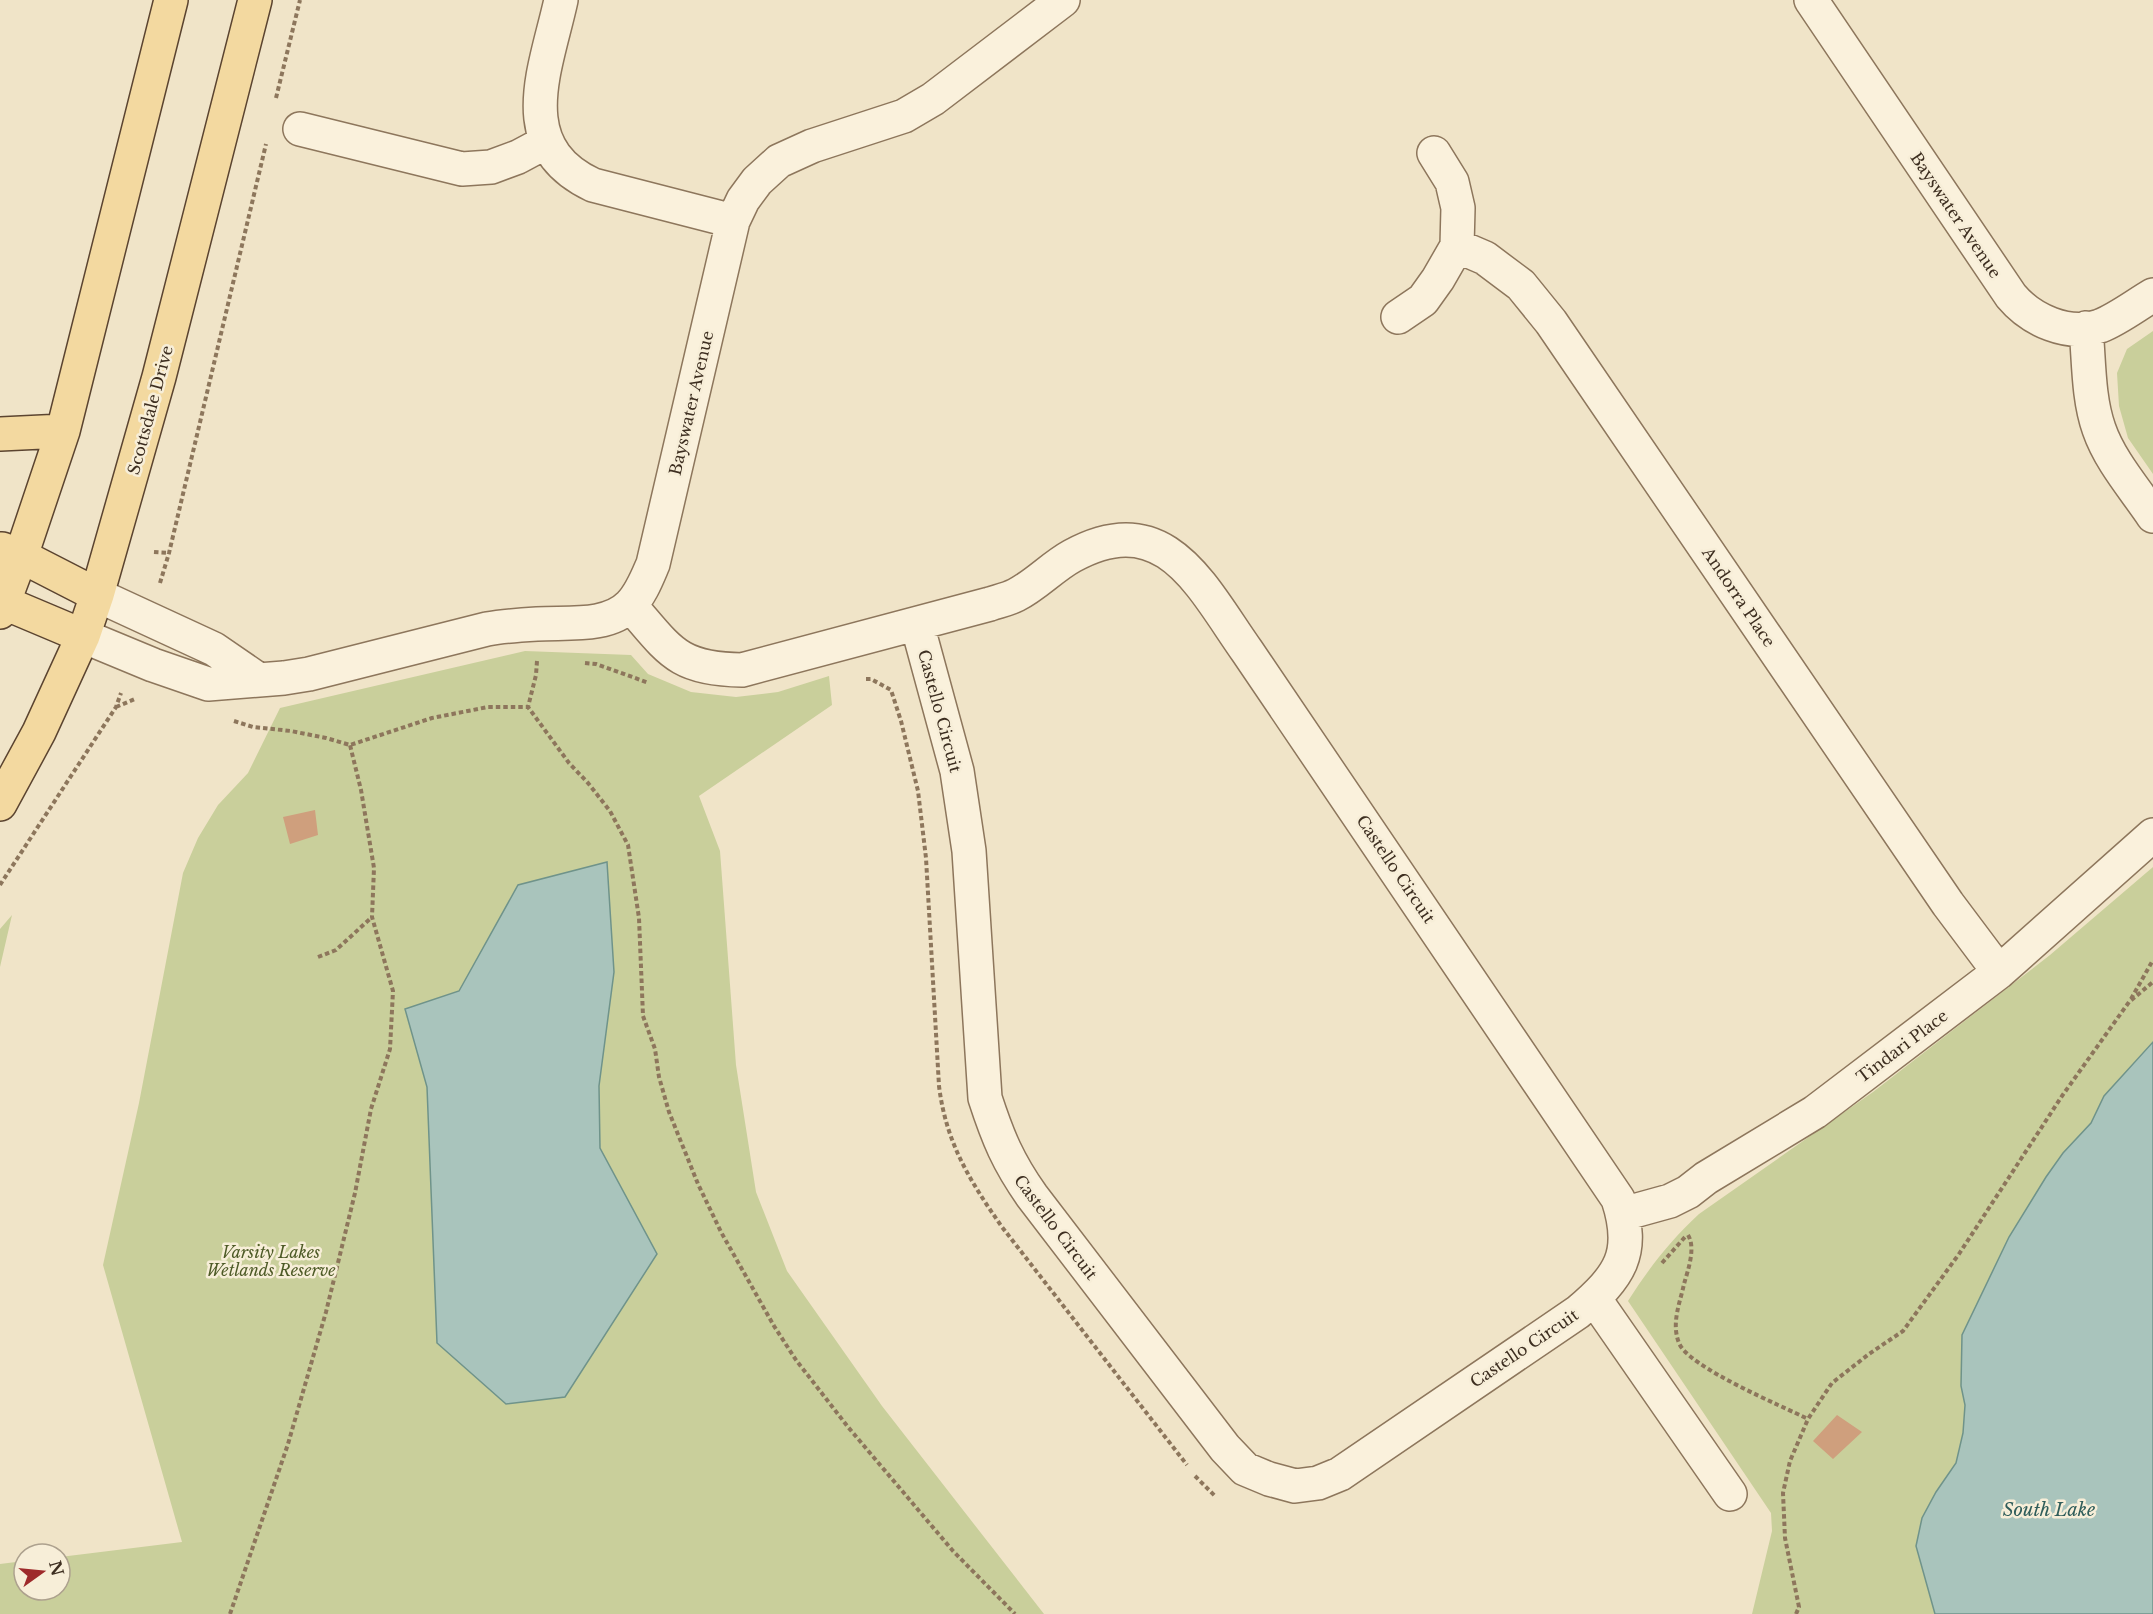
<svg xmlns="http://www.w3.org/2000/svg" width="2153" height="1614" viewBox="0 0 2153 1614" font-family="'Libre Baskerville',serif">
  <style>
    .green { fill: #c9cf9b }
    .water { fill: #a9c4bc; stroke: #6f938a; stroke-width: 1.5 }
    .building { fill: #cf9f7d }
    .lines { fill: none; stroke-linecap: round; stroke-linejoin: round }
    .minor-casing { stroke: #8d765c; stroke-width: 36 }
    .major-casing { stroke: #5b4430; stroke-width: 36 }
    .path { stroke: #8d765c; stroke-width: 4; stroke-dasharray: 4.5 3; stroke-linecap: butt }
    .minor { stroke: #faf1dc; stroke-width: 33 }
    .major { stroke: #f3d9a0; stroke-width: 33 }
    .labels { text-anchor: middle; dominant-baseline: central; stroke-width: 5; stroke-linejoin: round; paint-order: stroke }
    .street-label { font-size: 16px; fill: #3d2e20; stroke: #f7eed8 }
    .park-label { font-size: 16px; font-style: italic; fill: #4d5a26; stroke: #f7eed8 }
    .water-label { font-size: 18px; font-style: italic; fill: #2f5d5a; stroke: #f7eed8 }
  </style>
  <rect width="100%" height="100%" fill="#f0e4c8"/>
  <!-- green -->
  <path class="green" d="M2153 331V474L2128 438 2119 406 2117 373 2127 349Z
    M525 651 631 655 648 674 691 692 736 697 778 692 829 676 832 705 699 796 720 851 736 1065 756 1192 787 1271 882 1406 1044 1614H0V1564L24 1561V1590H60V1557L182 1542 103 1265 139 1103 183 873 198 838 218 805 248 773 280 708Z
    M2153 867V1042L2104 1096 2091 1123 2063 1153 1961 1386 1965 1405 1963 1433 1956 1463 1936 1492 1922 1518 1916 1546 1935 1614H1752L1772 1531 1771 1513 1628 1301C1649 1268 1670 1241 1699 1214L1873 1092 2050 955Z
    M12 915 0 967V929Z"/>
  <!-- water -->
  <path class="water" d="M607 862 614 972 599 1086 600 1148 657 1254 565 1397 506 1404 437 1343 427 1087 405 1009 459 991 518 885Z
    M2153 1042V1614H1935L1916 1546 1922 1518 1936 1492 1956 1463 1963 1433 1965 1405 1961 1386 1962 1335 2009 1237 2046 1177 2063 1153 2091 1123 2104 1096Z"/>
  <!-- building -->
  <path class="building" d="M315 810 318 835 290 844 283 817Z
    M1837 1415 1862 1432 1833 1459 1813 1441Z"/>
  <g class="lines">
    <!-- minor casing -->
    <g class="minor-casing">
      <path id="minor" d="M561 0C546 69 510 146 593 185L733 221
        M1811 0 2011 296C2031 320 2068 337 2100 326 2118 319 2136 305 2153 295
        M300 129 462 169 491 167 518 157 546 142
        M1457 246 1485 258 1521 285 1551 322 1948 904 1999 972
        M1398 317 1423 300 1438 279 1457 246 1458 208 1452 182 1434 153
        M2086 328C2089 361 2088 398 2099 429 2110 461 2135 489 2153 516
        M97 595 214 649 259 680
        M630 605C670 651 677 669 742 670L990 604C999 601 1008 599 1016 595 1036 585 1052 567 1072 556 1165 505 1201 586 1247 651L1618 1199C1636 1254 1620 1276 1578 1312L1340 1474 1318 1483 1295 1486 1269 1479 1245 1469 1225 1448 1032 1196C1008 1162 998 1138 985 1098L969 851 957 771 917 624
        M83 636 153 665 208 684 284 678 309 674 487 629C504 626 520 625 537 624 567 622 608 628 630 605 641 594 647 578 653 564L733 221 743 200 757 181 779 161 812 146 904 116 933 99 1063 0
        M1623 1214 1670 1201 1688 1192 1706 1178 1815 1112 1999 972 2153 835
        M1594 1298 1730 1494"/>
    </g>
    <!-- major casing -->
    <g class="major-casing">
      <path id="major" d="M0 434 63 431
        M2 549 21 556 97 595
        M0 601 83 636
        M0 612 21 556 63 431 171 0
        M0 804 39 732 83 636 97 595 159 377 255 0"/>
    </g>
    <!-- path -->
    <path class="path" d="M276 98 300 0
      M154 552 169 553
      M160 583 169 553 266 144
      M537 661 536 675 528 707 569 763 588 783 610 811 628 845 639 918 643 1016 655 1049 659 1077 669 1112 698 1184 721 1232 774 1326 796 1360 848 1427 953 1551 1015 1614
      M585 663 596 664 649 683
      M866 679H871L891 690 901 721 918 791 926 858 939 1086C946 1143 970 1181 1002 1227L1187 1465
      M116 707 135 699
      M234 721 253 727 291 731 326 738 350 745 432 718 488 707H528
      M0 885 116 707 121 693
      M318 957 336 950 372 917
      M2131 999 2153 960
      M1688 1235C1696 1248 1688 1270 1684 1284 1680 1303 1671 1323 1679 1343 1688 1367 1782 1406 1808 1419
      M1662 1263 1685 1237
      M1195 1476 1215 1496
      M230 1614 288 1444 326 1312 355 1193 371 1109 390 1049 393 991 372 917 374 868 361 790 350 745
      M1796 1614 1799 1607 1785 1538 1783 1493 1790 1461 1808 1419 1832 1383 1869 1354 1903 1331 1959 1254 2062 1096 2129 1002 2153 982"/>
    <!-- minor -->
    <use href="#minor" class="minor"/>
    <!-- major -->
    <use href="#major" class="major"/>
  </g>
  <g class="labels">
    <!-- street labels -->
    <g class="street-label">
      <text transform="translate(1956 215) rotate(56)">Bayswater Avenue</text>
      <text transform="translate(691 403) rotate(-77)">Bayswater Avenue</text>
      <text transform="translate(150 410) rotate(-75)">Scottsdale Drive</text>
      <text transform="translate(1739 597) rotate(56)">Andorra Place</text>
      <text transform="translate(940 711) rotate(75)">Castello Circuit</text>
      <text transform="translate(1396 869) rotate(56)">Castello Circuit</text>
      <text transform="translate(1902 1046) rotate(-37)">Tindari Place</text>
      <text transform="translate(1056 1227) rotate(53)">Castello Circuit</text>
      <text transform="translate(1524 1348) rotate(-34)">Castello Circuit</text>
    </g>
    <!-- park labels -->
    <g class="park-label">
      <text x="271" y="1252">Varsity Lakes<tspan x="271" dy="18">Wetlands Reserve</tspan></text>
    </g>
    <!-- water labels -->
    <g class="water-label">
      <text x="2049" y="1510">South Lake</text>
    </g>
  </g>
  <!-- north arrow -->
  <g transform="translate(42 1572) rotate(75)"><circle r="28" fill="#f7eed8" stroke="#ada18e" stroke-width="1.5"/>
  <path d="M0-4.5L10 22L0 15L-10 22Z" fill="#9e2a2b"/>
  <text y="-9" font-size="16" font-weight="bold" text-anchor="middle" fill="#3d2e20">N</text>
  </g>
</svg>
